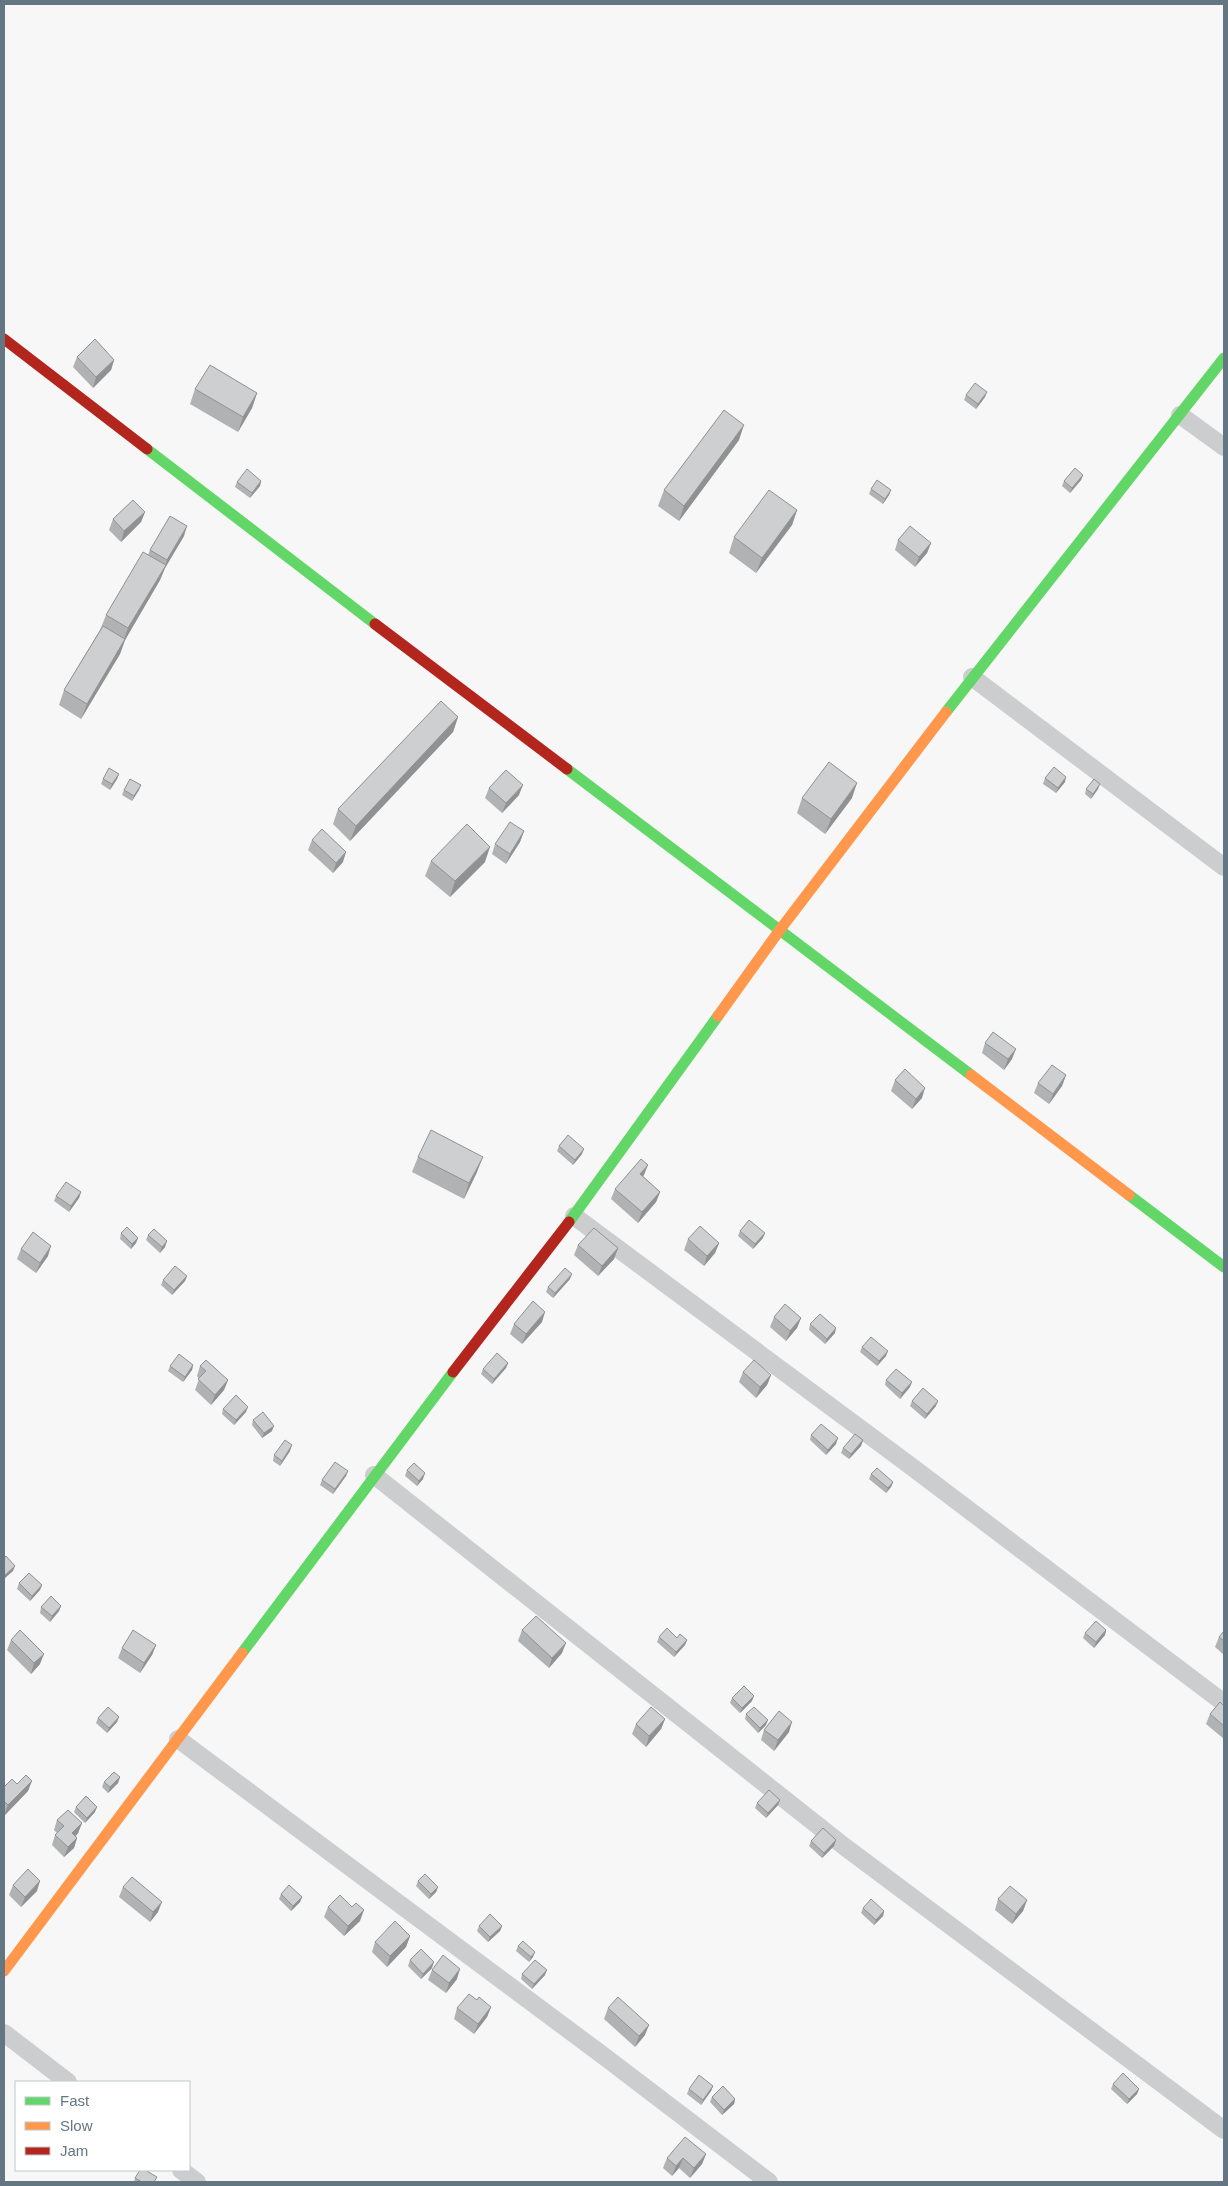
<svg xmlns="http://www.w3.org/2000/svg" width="1228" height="2186" viewBox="0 0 1228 2186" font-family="Helvetica,sans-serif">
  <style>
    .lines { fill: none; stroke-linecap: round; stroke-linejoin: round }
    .street { stroke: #cccdce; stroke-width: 18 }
    .fast { stroke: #63d668; stroke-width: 11 }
    .slow { stroke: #ff974d; stroke-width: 11 }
    .jam { stroke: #b3261e; stroke-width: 11 }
    .wall { fill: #b0b2b3 }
    .shaded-wall { fill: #909192 }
    .building { fill: #cdcfd0; stroke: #909192 }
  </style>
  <rect width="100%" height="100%" fill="#f7f7f7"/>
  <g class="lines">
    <!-- street -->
    <path class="street" d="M1180 415 1224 447
      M972 677 1224 867
      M574 1216 908 1464 1224 1703
      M374 1475 845 1847 1224 2130
      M178 1739 605 2057 769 2182
      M4 2033 68 2082
      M181 2170 197 2182"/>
    <!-- fast -->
    <path class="fast" d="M147 449 375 624
      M946 712 1224 358
      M567 769 971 1075
      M1129 1195 1224 1267
      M569 1222 718 1016
      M242 1653 453 1372"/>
    <!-- slow -->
    <path class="slow" d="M718 1016 779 931 946 712
      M971 1075 1129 1195
      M4 1971 242 1653"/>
    <!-- jam -->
    <path class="jam" d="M4 339 147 449
      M375 624 567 769
      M453 1372 569 1222"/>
  </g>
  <!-- wall -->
  <path class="wall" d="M77 357 114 360 111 370 93 388 73 367Z
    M195 389 257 393 252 408 238 432 190 404Z
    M966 395 985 397 976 409 964 400Z
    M739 440 679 521 658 506 664 490Z
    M1083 475 1081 480 1070 493 1062 486 1064 481Z
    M261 481 260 486 250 498 235 487 237 482Z
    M871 489 891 490 889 495 883 504 869 494Z
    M797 510 792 525 756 573 729 553 734 537Z
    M145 512 141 522 121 542 109 530 113 519Z
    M184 536 165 568 160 580 125 640 120 654 81 719 59 705 64 690 100 630 106 615 148 555 150 550Z
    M898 540 931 543 927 553 915 567 895 550Z
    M458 717 453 732 350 841 333 824 338 809Z
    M119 774 117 779 110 790 101 784 103 779Z
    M1045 778 1065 782 1056 793 1043 784Z
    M489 788 519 795 502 813 485 798Z
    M1086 789H1098L1091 799 1085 794Z
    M124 790H139L132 801 122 795Z
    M802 798H852L825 834 797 813Z
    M524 831 520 842 506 864 492 854 495 844Z
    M312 840 343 862 333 873 308 850Z
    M431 861 485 862 450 897 425 876Z
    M985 1043 1012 1059 1004 1070 982 1053Z
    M1066 1075 1062 1086 1049 1104 1034 1093 1038 1083Z
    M895 1080 922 1098 912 1109 891 1091Z
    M559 1146 582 1154 573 1165 557 1151Z
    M418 1157 477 1172 464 1199 412 1172Z
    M644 1175 643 1176 660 1192 656 1202 638 1223 611 1199 615 1189Z
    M81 1192 79 1198 69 1212 54 1201 56 1196Z
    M740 1231 763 1238 753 1249 738 1236Z
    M121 1233 138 1238 136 1243 131 1249 120 1239Z
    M148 1235 165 1247 160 1253 146 1240Z
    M688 1239 719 1243 715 1253 704 1266 684 1250Z
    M578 1245 618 1248 614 1259 598 1276 574 1255Z
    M21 1249 48 1256 36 1273 17 1259Z
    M187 1276 185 1281 172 1295 161 1285 163 1280Z
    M570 1279 553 1298 546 1292 548 1287Z
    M774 1317 801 1318 797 1328 786 1341 770 1327Z
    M542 1322 522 1344 510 1334 514 1324Z
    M810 1324 835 1333 825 1344 809 1330Z
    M862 1347 886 1356 877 1366 860 1352Z
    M508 1363 506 1368 492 1384 481 1374 483 1369Z
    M193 1365 192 1370 183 1382 168 1371 170 1366Z
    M200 1366 228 1380 224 1390 211 1405 195 1390 199 1379 197 1376Z
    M743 1372 771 1375 767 1385 756 1398 739 1382Z
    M886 1380 910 1387 900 1399 885 1385Z
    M912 1401 936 1406 925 1419 910 1406Z
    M223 1409 246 1412 234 1425 222 1414Z
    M253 1420 272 1431 262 1438 252 1425Z
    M811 1435 836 1444 826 1455 810 1440Z
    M863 1440 861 1446 849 1459 841 1453 843 1448Z
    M290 1451 280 1466 273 1461 274 1455Z
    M407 1470 423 1479 417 1486 405 1476Z
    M348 1471 346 1476 333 1494 320 1485 322 1480Z
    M871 1474 893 1482 891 1487 886 1493 869 1479Z
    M19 1583 42 1585 40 1590 30 1601 17 1589Z
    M61 1606 59 1611 50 1622 40 1613 41 1607Z
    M522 1630 562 1653 549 1668 518 1641Z
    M1106 1630 1105 1635 1094 1648 1083 1638 1085 1633Z
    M1224 1631V1655L1215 1647 1219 1637Z
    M659 1637 687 1640 685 1645 674 1657 657 1642Z
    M11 1640 40 1664 31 1674 7 1650Z
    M156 1645 152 1655 140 1673 118 1658 122 1648Z
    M732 1698 752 1701 740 1713 730 1703Z
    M1224 1706V1739L1206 1724 1210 1714Z
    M746 1714 766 1725 758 1733 745 1719Z
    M98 1718 117 1722 107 1733 96 1723Z
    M665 1719 661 1729 646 1747 632 1734 636 1724Z
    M764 1730 789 1732 774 1751 761 1740Z
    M120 1777 118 1783 108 1793 102 1787 104 1782Z
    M17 1784 28 1791 4 1816V1787Z
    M780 1800 778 1805 766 1818 755 1808 757 1803Z
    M76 1807 95 1812 85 1823 74 1812Z
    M57 1820 82 1823 78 1833 76 1836 77 1838 74 1848 64 1857 52 1845 55 1835 57 1833 54 1830Z
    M836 1840 834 1846 822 1858 809 1846 811 1841Z
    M418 1881 438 1887 436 1892 429 1899 416 1886Z
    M13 1885 37 1891 21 1907 9 1895Z
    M123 1887 158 1912 150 1922 119 1897Z
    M281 1894 302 1897 300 1902 291 1911 279 1899Z
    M998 1899 1027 1900 1023 1911 1012 1924 995 1910Z
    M328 1907 360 1921 344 1936 324 1917Z
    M863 1908 884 1911 883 1916 874 1925 861 1913Z
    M479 1926H502L500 1931 488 1942 477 1931Z
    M410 1936 406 1947 387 1967 372 1952 375 1942Z
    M518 1946 533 1957 529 1962 516 1951Z
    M410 1960 432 1968 421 1979 408 1966Z
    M432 1970 457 1979 446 1993 428 1980Z
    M522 1974 545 1975 532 1989 521 1979Z
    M477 2000 491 2007 487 2017 474 2034 454 2019 457 2008Z
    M608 2008 645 2035 635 2047 604 2019Z
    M1113 2084 1139 2089 1137 2094 1127 2104 1111 2089Z
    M713 2086 711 2091 701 2105 687 2094 689 2089Z
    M712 2097 735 2099 734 2104 722 2115 710 2102Z
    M706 2154 702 2164 690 2178 679 2168 672 2176 663 2168 667 2158Z
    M135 2178 155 2182H134Z"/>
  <!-- shaded-wall -->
  <path class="shaded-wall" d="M114 360 111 370 93 388 96 377Z
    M987 392 985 397 976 409 978 404Z
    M257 393 252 408 238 432 243 417Z
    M744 425 739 440 679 521 684 506Z
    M1083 475 1081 480 1070 493 1072 488Z
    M261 481 260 486 250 498 252 493Z
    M891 490 889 495 883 504 885 499Z
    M797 510 792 525 756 573 762 558Z
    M145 512 141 522 121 542 124 531Z
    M187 526 184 536 165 568 160 580 125 640 120 654 81 719 87 704 123 642 128 628 165 567 167 560Z
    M931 543 927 553 915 567 919 557Z
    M458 717 453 732 350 841 356 826Z
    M119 774 117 779 110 790 112 784Z
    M1066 777 1065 782 1056 793 1058 788Z
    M857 783 852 798 825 834 831 819Z
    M1100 784 1098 789 1091 799 1093 794Z
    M141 785 139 790 132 801 134 796Z
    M523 785 519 795 502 813 506 803Z
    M524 831 520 842 506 864 510 854Z
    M490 847 485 862 450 897 455 881Z
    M346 852 343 862 333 873 336 863Z
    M1016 1049 1012 1059 1004 1070 1008 1059Z
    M1066 1075 1062 1086 1049 1104 1053 1094Z
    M925 1088 922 1098 912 1109 916 1099Z
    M584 1149 582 1154 573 1165 575 1160Z
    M483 1157 477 1172 464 1199 469 1183Z
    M648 1165 644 1175 636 1184 640 1174Z
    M81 1192 79 1198 69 1212 71 1206Z
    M660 1192 656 1202 638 1223 642 1212Z
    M765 1233 763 1238 753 1249 755 1244Z
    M138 1238 136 1243 131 1249 132 1244Z
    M167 1241 165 1247 160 1253 162 1247Z
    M719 1243 715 1253 704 1266 707 1256Z
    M51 1246 48 1256 36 1273 40 1263Z
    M618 1248 614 1259 598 1276 602 1266Z
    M572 1274 570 1279 553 1298 555 1293Z
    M187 1276 185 1281 172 1295 174 1290Z
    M545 1312 542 1322 522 1344 526 1334Z
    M801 1318 797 1328 786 1341 790 1331Z
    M836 1328 835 1333 825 1344 827 1339Z
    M888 1351 886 1356 877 1366 879 1361Z
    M508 1363 506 1368 492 1384 494 1379Z
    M193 1365 192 1370 183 1382 185 1377Z
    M771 1375 767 1385 756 1398 760 1387Z
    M228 1380 224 1390 211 1405 215 1395Z
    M912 1382 910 1387 900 1399 902 1393Z
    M938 1401 936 1406 925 1419 927 1414Z
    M248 1407 246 1412 234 1425 236 1420Z
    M274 1426 272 1431 262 1438 264 1433Z
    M838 1438 836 1444 826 1455 828 1450Z
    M863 1440 861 1446 849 1459 851 1454Z
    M292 1445 290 1451 280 1466 282 1461Z
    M348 1471 346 1476 333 1494 335 1489Z
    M425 1473 423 1479 417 1486 419 1481Z
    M893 1482 891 1487 886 1493 888 1488Z
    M15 1566 13 1571 4 1579 5 1575Z
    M42 1585 40 1590 30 1601 32 1596Z
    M61 1606 59 1611 50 1622 52 1616Z
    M1106 1630 1105 1635 1094 1648 1096 1642Z
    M687 1640 685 1645 674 1657 676 1652Z
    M566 1643 562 1653 549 1668 552 1658Z
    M156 1645 152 1655 140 1673 144 1663Z
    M44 1654 40 1664 31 1674 34 1663Z
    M754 1696 752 1701 740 1713 742 1708Z
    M119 1717 117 1722 107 1733 109 1728Z
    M665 1719 661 1729 646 1747 649 1736Z
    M768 1720 766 1725 758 1733 760 1728Z
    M792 1722 789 1732 774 1751 778 1740Z
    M120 1777 118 1783 108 1793 110 1787Z
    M32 1781 28 1791 4 1816 8 1805Z
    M780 1800 778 1805 766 1818 768 1813Z
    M97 1807 95 1812 85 1823 87 1818Z
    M82 1823 78 1833 69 1843 72 1833Z
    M77 1838 74 1848 64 1857 68 1847Z
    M836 1840 834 1846 822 1858 824 1853Z
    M40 1881 37 1891 21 1907 25 1897Z
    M438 1887 436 1892 429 1899 431 1894Z
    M302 1897 300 1902 291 1911 293 1906Z
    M1027 1900 1023 1911 1012 1924 1016 1914Z
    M162 1902 158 1912 150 1922 153 1912Z
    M364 1910 360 1921 344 1936 348 1926Z
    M884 1911 883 1916 874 1925 876 1920Z
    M502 1926 500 1931 488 1942 490 1937Z
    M410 1936 406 1947 387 1967 390 1956Z
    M535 1952 533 1957 529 1962 531 1957Z
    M434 1962 432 1968 421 1979 423 1974Z
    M460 1969 457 1979 446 1993 449 1983Z
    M547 1970 545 1975 532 1989 534 1984Z
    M491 2007 487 2017 474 2034 478 2024Z
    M649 2025 645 2035 635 2047 639 2036Z
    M713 2086 711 2091 701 2105 703 2100Z
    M1139 2089 1137 2094 1127 2104 1129 2099Z
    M735 2099 734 2104 722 2115 724 2110Z
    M706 2154 702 2164 690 2178 694 2168Z
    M683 2158 679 2168 672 2176 676 2166Z"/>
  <!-- building -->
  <path class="building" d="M95 339 114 360 96 377 77 357Z
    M210 365 257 393 243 417 195 389Z
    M975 383 987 392 978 404 966 395Z
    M724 410 744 425 684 506 664 490Z
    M1075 468 1083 475 1072 488 1064 481Z
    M247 469 261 481 252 493 237 482Z
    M877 480 891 490 885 499 871 489Z
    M769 490 797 510 762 558 734 537Z
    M133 500 145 512 124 531 113 519Z
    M170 516 187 526 167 560 150 550Z
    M910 526 931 543 919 557 898 540Z
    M143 552 166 565 128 628 106 615Z
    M103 626 125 639 87 704 64 690Z
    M441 701 458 717 356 826 338 809Z
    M829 762 857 783 831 819 802 798Z
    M1054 767 1066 777 1058 788 1045 778Z
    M109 768 119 774 112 784 103 779Z
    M506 770 523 785 506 803 489 788Z
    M130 779 141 785 134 796 124 790Z
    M1094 779 1100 784 1093 794 1086 789Z
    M510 822 524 831 510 854 495 844Z
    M467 824 490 847 455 881 431 861Z
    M322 829 346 852 336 863 312 840Z
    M993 1032 1016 1049 1008 1059 985 1043Z
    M1052 1065 1066 1075 1053 1094 1038 1083Z
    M905 1069 925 1088 916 1099 895 1080Z
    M431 1130 483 1157 469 1183 418 1157Z
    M568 1135 584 1149 575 1160 559 1146Z
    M641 1159 648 1165 640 1174 660 1192 642 1212 615 1189Z
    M66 1182 81 1192 71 1206 56 1196Z
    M749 1220 765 1233 755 1244 740 1231Z
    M700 1226 719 1243 707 1256 688 1239Z
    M127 1227 138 1238 132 1244 121 1233Z
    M594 1228 618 1248 602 1266 578 1245Z
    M154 1229 167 1241 162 1247 148 1235Z
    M33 1232 51 1246 40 1263 21 1249Z
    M175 1266 187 1276 174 1290 163 1280Z
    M565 1268 572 1274 555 1293 548 1287Z
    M533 1301 545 1312 526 1334 514 1324Z
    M785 1304 801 1318 790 1331 774 1317Z
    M820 1314 836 1328 827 1339 810 1324Z
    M871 1337 888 1351 879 1361 862 1347Z
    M497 1353 508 1363 494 1379 483 1369Z
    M179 1354 193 1365 185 1377 170 1366Z
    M206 1360 228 1380 215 1395 198 1379 206 1371 200 1366Z
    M754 1360 771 1375 760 1387 743 1372Z
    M896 1369 912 1382 902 1393 886 1380Z
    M923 1388 938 1401 927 1414 912 1401Z
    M236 1395 248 1407 236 1420 223 1409Z
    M263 1412 274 1426 264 1433 253 1420Z
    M821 1424 838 1438 828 1450 811 1435Z
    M855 1434 863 1440 851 1454 843 1448Z
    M285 1440 292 1445 282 1461 274 1455Z
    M335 1462 348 1471 335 1489 322 1480Z
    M414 1463 425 1473 419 1481 407 1470Z
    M877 1468 893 1482 888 1488 871 1474Z
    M6 1556 15 1566 5 1575 4 1574V1558Z
    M29 1573 42 1585 32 1596 19 1583Z
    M51 1596 61 1606 52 1616 41 1607Z
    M536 1616 566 1643 552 1658 522 1630Z
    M1096 1621 1106 1630 1096 1642 1085 1633Z
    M667 1628 677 1638 680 1634 687 1640 676 1652 659 1637Z
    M20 1630 44 1654 34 1663 11 1640Z
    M133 1630 156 1645 144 1663 122 1648Z
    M1224 1631V1641L1219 1637Z
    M744 1686 754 1696 742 1708 732 1698Z
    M1220 1702 1224 1706V1726L1210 1714Z
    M108 1707 119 1717 109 1728 98 1718Z
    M651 1707 665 1719 649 1736 636 1724Z
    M754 1707 768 1720 760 1728 746 1714Z
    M779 1711 792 1722 778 1740 764 1730Z
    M114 1772 120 1777 110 1787 104 1782Z
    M26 1775 32 1781 8 1805 4 1801V1787L12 1779 17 1784Z
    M769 1790 780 1800 768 1813 757 1803Z
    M86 1796 97 1807 87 1818 76 1807Z
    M68 1810 82 1823 72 1833 77 1838 68 1847 55 1835 64 1826 57 1820Z
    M823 1828 836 1840 824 1853 811 1841Z
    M28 1869 40 1881 25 1897 13 1885Z
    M425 1874 438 1887 431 1894 418 1881Z
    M132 1877 162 1902 153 1912 123 1887Z
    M289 1885 302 1897 293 1906 281 1894Z
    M1010 1886 1027 1900 1016 1914 998 1899Z
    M340 1895 352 1907 356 1903 364 1910 348 1926 328 1907Z
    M871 1899 884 1911 876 1920 863 1908Z
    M490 1914 502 1926 490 1937 479 1926Z
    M395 1921 410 1936 390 1956 375 1942Z
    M523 1941 535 1952 531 1957 518 1946Z
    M421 1949 434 1962 423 1974 410 1960Z
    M443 1955 460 1969 449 1983 432 1970Z
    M535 1960 547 1970 534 1984 522 1974Z
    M469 1994 477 2000 479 1997 491 2007 478 2024 457 2008Z
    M618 1997 649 2025 639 2036 608 2008Z
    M1123 2073 1139 2089 1129 2099 1113 2084Z
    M699 2075 713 2086 703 2100 689 2089Z
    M723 2086 735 2099 724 2110 712 2097Z
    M685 2137 706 2154 694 2168 683 2158 676 2166 667 2158Z
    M140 2170H145L157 2177 154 2182H142L135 2178Z"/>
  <!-- border -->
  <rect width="1228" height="2186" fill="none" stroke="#637681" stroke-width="10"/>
  <!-- legend -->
  <rect x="15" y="2081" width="175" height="90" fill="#ffffff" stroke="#c1c8cd"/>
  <rect x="25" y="2097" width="25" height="8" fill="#63d668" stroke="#c1c8cd"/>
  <text x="60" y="2106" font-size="15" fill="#637681">Fast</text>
  <rect x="25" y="2122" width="25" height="8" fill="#ff974d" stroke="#c1c8cd"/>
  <text x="60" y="2131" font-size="15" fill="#637681">Slow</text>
  <rect x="25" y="2147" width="25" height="8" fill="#b3261e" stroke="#c1c8cd"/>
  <text x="60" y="2156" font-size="15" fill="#637681">Jam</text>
</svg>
